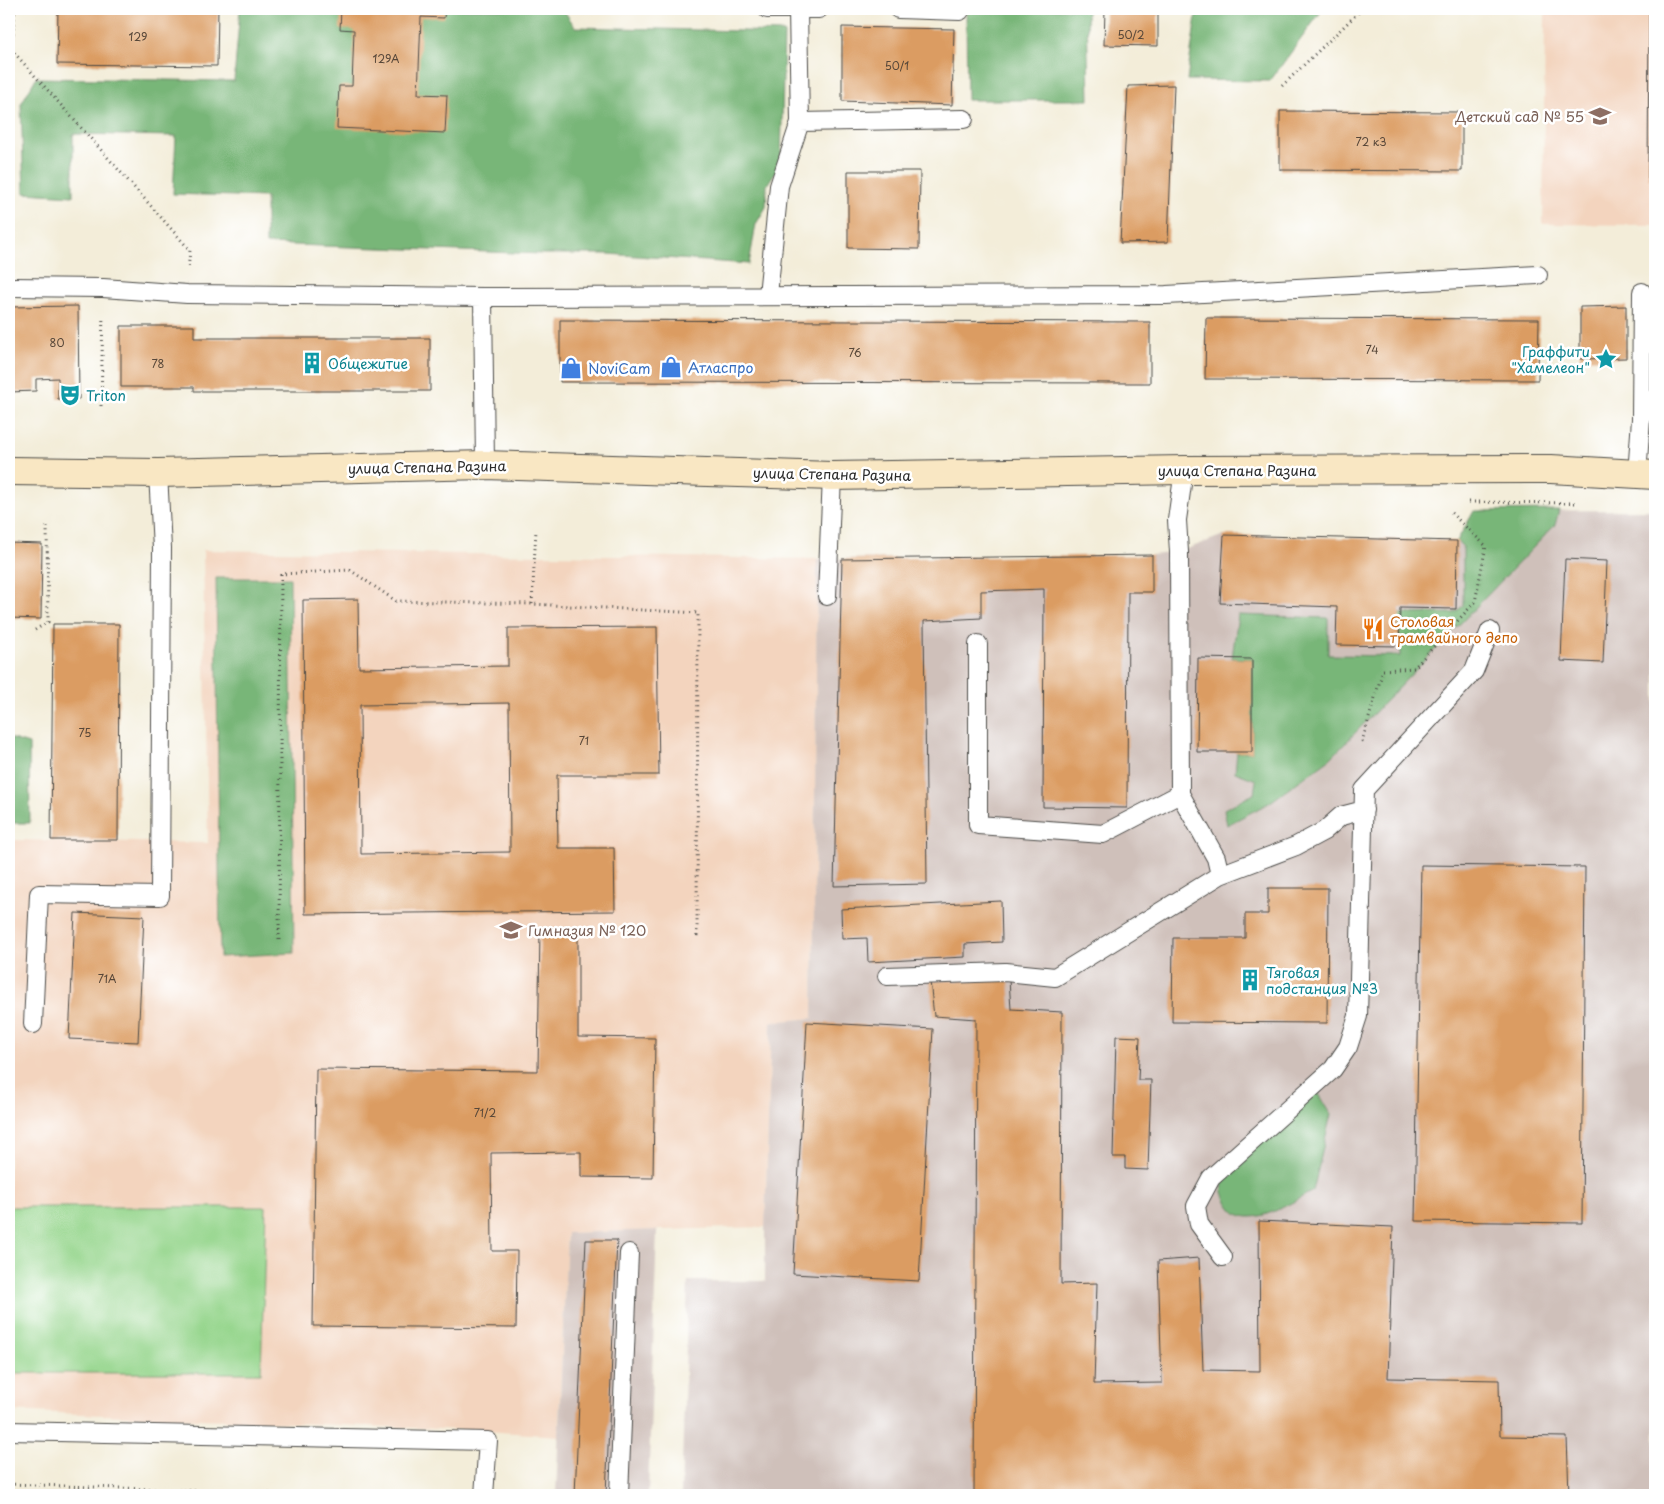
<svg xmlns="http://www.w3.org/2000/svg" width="1664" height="1504" viewBox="0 0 1664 1504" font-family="'Playpen Sans',sans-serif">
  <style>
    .built { fill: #f3d4be }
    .industrial { fill: #cfc0ba }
    .green { fill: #95d58c; stroke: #60805c }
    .forest { fill: #78b678; stroke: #527052 }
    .building { fill: #db9c62; fill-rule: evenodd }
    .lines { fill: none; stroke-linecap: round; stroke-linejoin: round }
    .lane-casing { stroke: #494845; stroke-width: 20 }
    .secondary-casing { stroke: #494845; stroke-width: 30 }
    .path { stroke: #494845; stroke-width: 3; stroke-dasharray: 1 4; stroke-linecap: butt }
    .lane { stroke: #fff; stroke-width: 18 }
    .secondary { stroke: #f9e7c3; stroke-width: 28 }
    .labels { text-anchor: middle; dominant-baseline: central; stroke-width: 5; stroke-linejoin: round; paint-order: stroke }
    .number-label { font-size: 11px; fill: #574739 }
    .education-label { font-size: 14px; fill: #785e54; stroke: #fff; text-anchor: end }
    .culture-label { font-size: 14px; fill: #0d838f; stroke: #fff; text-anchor: start }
    .shop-label { font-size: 14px; fill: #366cbe; stroke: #fff; text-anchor: start }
    .street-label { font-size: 14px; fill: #2b2b2b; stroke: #fff }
    .food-label { font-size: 14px; fill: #c56008; stroke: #fff; text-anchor: start }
  </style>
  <rect width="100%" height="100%" fill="#fff"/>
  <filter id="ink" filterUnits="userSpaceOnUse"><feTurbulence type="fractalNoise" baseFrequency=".02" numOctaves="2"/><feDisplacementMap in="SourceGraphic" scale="10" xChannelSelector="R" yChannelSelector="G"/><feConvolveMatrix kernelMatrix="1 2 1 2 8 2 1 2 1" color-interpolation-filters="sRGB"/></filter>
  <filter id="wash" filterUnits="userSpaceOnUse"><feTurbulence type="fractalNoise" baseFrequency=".0096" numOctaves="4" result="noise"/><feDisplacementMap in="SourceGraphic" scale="20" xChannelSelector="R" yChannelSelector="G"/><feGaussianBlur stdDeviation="1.12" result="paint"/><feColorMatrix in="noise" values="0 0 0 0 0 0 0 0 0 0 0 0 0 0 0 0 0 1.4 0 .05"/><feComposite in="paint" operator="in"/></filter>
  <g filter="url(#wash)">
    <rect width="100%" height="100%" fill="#f3edd9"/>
    <!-- built -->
    <path class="built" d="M1545 9H1655V225L1543 224Z
      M203 550 817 559 813 1018 771 1022 765 1227 567 1233 558 1436 486 1431 9 1411V840L208 843Z"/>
    <!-- industrial -->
    <path class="industrial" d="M1655 510V1495H681L688 1281H765V1227L771 1022 813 1018 817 559 1152 555 1179 552 1224 535 1457 541 1474 511Z
      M657 1230 648 1495H556L567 1233Z"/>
    <!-- green -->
    <path class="green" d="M9 1207H266L261 1373H9Z"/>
    <!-- forest -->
    <path class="forest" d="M240 9H563L575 27 784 32 781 163 767 185 766 207 756 224 749 264 608 254H543L266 244V197L173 194 176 136 73 134V196L24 193 21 104 36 78 234 81Z
      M966 9H1087L1089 100H967Z
      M1197 9H1323L1270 81 1187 80Z
      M1559 510 1555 525 1331 758 1269 803 1227 825 1224 809 1254 794 1256 780 1235 772 1237 752H1252V659L1232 658 1238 615 1328 618V655L1400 656 1399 614 1454 613 1463 606V547L1457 541 1474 511Z
      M216 578H290L294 953 220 957Z
      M9 738 29 744 30 823H9Z
      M1316 1089 1331 1114 1313 1191C1293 1201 1247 1234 1230 1206 1220 1191 1222 1187 1224 1170Z"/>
    <g id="blocks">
      <!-- building -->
      <path class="building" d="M58 9H218L217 66 57 64Z
        M341 9H445L444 18 421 17 418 94 447 95 445 133 337 128 339 86H352L354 30 340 29Z
        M1105 9H1158V46L1104 45Z
        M1649 9H1655V178H1648Z
        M842 27 954 29 952 105 842 101Z
        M1174 85 1168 242 1120 243 1128 86Z
        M1280 111 1462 112V171L1280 170Z
        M848 171H920L919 249 848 248Z
        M78 306 79 399H58V378L36 379V391L9 392V307Z
        M1626 306V358L1580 359V307Z
        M1206 318 1539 319 1538 380 1205 379Z
        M560 320 1150 322V383L560 382Z
        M121 326H194V338H430V391H194V387H121Z
        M1224 535 1457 541 1456 609 1400 608 1399 646 1336 645 1337 607 1220 603Z
        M9 543 42 544 41 619 9 618Z
        M1152 555V592H1128L1127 808 1043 807 1044 589 981 591V618L924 621 927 884 834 886 842 559Z
        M1565 559 1607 561 1603 663 1561 661Z
        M358 599 359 668 508 666V628L657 627 659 775H557L558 848H614L615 911 305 914 303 600ZM509 703 510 852 361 854 360 705Z
        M53 624H119L118 840H51Z
        M1198 658 1252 659V752H1197Z
        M1421 865 1585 867 1582 1223 1415 1221Z
        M1268 888H1328L1327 1023 1172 1022 1173 938H1245V914H1268Z
        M1001 901 1002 942 965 944V957L868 962 867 938 842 939 841 909Z
        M75 913 144 916 138 1042 69 1039Z
        M540 928H578V1037L655 1038 653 1178 581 1177V1152L491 1153 492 1251H517L516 1328 313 1326 316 1069 538 1071Z
        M1009 980 1011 1009 1062 1012 1061 1284 1097 1283 1094 1384 1162 1383 1158 1261 1199 1258 1203 1370 1260 1371 1259 1221 1393 1227 1388 1378 1499 1380 1500 1436 1567 1437 1569 1495H974L976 1019 934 1016 930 981Z
        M807 1022 933 1029 919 1281 793 1274Z
        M1116 1036 1140 1037 1138 1080H1151L1148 1170 1125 1169V1157H1113Z
        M586 1240H617L606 1495H575Z"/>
    </g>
  </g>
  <g filter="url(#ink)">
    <use href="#blocks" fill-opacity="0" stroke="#494845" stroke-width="1"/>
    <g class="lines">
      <!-- lane casing -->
      <g class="lane-casing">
        <path id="lane" d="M767 9H819
          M898 9 960 11
          M800 122 964 119
          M9 287 103 288 187 294 483 297 485 465
          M768 295 779 186 800 122 798 10
          M483 297 1166 295 1538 275
          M1184 470 1177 520 1179 552 1180 794 1216 858 1220 875
          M1637 475 1641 419 1642 292
          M827 596 832 476
          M978 644V825L1103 834 1180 794
          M887 976 1005 972 1055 977 1220 875 1296 846 1324 831 1341 816 1364 810
          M33 1024 39 894 160 896 162 548 158 473
          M1223 1257 1199 1224 1196 1206 1211 1178 1333 1069 1348 1047 1358 1016 1364 790 1474 671 1490 631
          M9 1431 488 1441 484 1495
          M619 1495 629 1253"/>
      </g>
      <!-- secondary casing -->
      <g class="secondary-casing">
        <path id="secondary" d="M9 471 158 473 485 465 832 476 1184 470 1551 469 1655 475"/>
      </g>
      <!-- path -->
      <path class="path" d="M11 49 190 250 188 270
        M9 84 15 9
        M1282 86 1362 9
        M101 406 103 311
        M1469 502 1577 503
        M532 604 536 530
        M35 630 48 622 47 524
        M1362 742 1383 670 1414 668 1475 602 1486 546 1451 513
        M279 940 281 574 350 570 396 601 532 604 698 613 697 937
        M9 1484 314 1495"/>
      <!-- lane -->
      <use href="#lane" class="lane"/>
      <!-- secondary -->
      <use href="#secondary" class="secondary"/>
    </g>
  </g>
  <!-- icons -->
  <defs>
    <g id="school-bare" transform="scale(1.725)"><path d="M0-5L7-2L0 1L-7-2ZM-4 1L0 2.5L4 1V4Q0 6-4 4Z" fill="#8d6e63" stroke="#fff" stroke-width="2.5" paint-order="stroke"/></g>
    <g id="sight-bare" transform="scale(1.725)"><path d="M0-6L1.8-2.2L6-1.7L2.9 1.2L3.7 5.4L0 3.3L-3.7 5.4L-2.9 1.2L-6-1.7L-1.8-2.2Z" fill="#0f9aa8" stroke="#fff" stroke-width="2.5" paint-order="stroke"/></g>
    <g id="building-bare" transform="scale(1.725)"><path d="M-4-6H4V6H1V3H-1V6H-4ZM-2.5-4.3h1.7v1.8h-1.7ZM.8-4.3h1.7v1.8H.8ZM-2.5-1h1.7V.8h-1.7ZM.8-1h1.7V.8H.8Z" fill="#0f9aa8" stroke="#fff" stroke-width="2.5" paint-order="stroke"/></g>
    <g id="shop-bare" transform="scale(1.725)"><path d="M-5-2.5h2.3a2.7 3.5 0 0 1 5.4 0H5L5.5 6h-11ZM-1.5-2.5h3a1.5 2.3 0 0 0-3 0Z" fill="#3f7fe0" stroke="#fff" stroke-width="2.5" paint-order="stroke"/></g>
    <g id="theatre-bare" transform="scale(1.725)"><path d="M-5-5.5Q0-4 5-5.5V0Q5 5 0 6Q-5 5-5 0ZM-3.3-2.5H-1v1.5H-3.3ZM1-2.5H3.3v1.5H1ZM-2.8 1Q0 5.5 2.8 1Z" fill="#0f9aa8" stroke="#fff" stroke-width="2.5" paint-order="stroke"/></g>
    <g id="restaurant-bare" transform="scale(1.725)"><path d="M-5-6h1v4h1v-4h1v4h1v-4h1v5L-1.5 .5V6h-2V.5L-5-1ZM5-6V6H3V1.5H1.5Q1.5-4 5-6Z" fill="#e8710a" stroke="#fff" stroke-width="2.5" paint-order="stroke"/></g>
  </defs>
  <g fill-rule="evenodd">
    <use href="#school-bare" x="1600" y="116"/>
    <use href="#sight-bare" x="1606" y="359"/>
    <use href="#building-bare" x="312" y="363"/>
    <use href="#shop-bare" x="671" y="367"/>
    <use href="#shop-bare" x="571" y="368"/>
    <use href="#theatre-bare" x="70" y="395"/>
    <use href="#restaurant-bare" x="1373" y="629"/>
    <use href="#school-bare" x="511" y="930"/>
    <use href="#building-bare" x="1250" y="980"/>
  </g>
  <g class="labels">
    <!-- number labels -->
    <g class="number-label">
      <text x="1131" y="34">50/2</text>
      <text x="138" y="36">129</text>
      <text x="386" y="58">129А</text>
      <text x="897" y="65">50/1</text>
      <text x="1371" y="141">72 к3</text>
      <text x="57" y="342">80</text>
      <text x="1372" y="349">74</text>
      <text x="855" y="352">76</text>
      <text x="158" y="363">78</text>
      <text x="85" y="732">75</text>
      <text x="584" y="740">71</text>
      <text x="107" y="978">71А</text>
      <text x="485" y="1112">71/2</text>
    </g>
    <!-- education labels -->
    <g class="education-label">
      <text x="1584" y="116">Детский сад № 55</text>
      <text x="528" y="930" text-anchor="start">Гимназия № 120</text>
    </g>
    <!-- culture labels -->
    <g class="culture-label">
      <text x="1590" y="351" text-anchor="end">Граффити<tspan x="1590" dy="16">"Хамелеон"</tspan></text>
      <text x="328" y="363">Общежитие</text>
      <text x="86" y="395">Triton</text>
      <text x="1266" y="972">Тяговая<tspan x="1266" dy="16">подстанция №3</tspan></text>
    </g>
    <!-- shop labels -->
    <g class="shop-label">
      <text x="688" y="367">Атласпро</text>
      <text x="588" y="368">NoviСam</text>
    </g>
    <!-- street labels -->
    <g class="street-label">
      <text transform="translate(427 467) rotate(-1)">улица Степана Разина</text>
      <text x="1237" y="470">улица Степана Разина</text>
      <text transform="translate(832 474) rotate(1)">улица Степана Разина</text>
    </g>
    <!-- food labels -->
    <g class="food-label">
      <text x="1390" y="621">Столовая<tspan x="1390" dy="16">трамвайного депо</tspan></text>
    </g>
  </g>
  <!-- margin -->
  <rect width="1664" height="1504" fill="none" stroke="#fff" stroke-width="30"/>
</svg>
